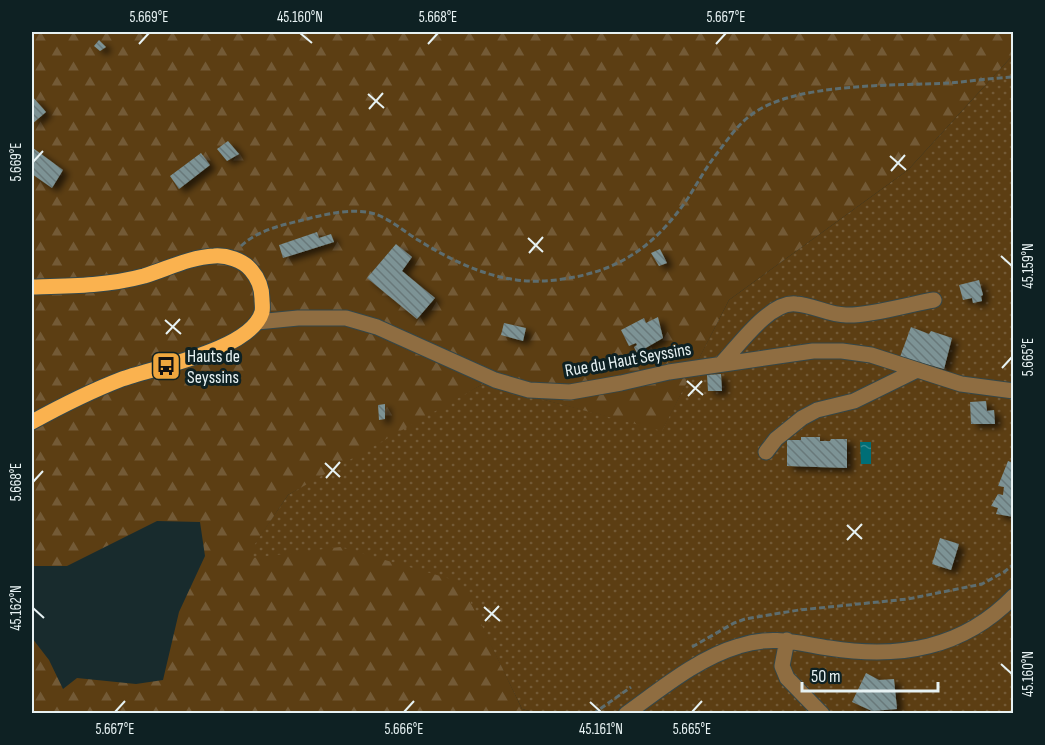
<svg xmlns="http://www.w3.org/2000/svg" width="1045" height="745" viewBox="0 0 1045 745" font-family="'Sofia Sans Condensed',sans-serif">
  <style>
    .grass { fill: url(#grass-dots) }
    .forest { fill: url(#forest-firs) }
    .water { fill: url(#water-ripples) }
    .building { fill: url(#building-back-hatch); filter: url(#shadow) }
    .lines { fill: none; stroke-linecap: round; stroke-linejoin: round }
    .minor-casing { stroke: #354749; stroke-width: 17 }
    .major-casing { stroke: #354749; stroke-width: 17 }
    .path { stroke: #5d6d6f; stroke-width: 3; stroke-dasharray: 6 3; stroke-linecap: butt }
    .minor { stroke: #8f6d41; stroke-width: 15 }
    .major { stroke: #fab24f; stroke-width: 15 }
    .ticks { fill: none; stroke: #e7f2f3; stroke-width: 2 }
    .labels { text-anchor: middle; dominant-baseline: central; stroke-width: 6; stroke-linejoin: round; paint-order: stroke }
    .poi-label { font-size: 18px; fill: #e7f2f3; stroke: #0e2123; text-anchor: start }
    .street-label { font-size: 18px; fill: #e7f2f3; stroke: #0e2123 }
    .neatline { fill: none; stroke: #e7f2f3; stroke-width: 2 }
    .ticks-label { font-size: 15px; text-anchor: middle; fill: #e7f2f3 }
  </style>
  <defs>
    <pattern id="grass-dots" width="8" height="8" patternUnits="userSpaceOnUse" patternTransform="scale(1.5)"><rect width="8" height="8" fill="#5c3e13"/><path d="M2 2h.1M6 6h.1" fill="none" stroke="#735a36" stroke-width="1.8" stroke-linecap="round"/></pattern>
    <pattern id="forest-firs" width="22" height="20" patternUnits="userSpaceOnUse" patternTransform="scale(1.5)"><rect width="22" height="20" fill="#5c3e13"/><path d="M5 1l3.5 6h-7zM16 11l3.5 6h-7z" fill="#735a36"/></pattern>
    <pattern id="water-ripples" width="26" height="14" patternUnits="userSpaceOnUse" patternTransform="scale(1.5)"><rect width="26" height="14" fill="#006e76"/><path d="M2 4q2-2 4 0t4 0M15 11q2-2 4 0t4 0" fill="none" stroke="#328a91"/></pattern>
    <pattern id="building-back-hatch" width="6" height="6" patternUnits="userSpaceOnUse" patternTransform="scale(1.5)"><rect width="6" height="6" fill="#7d9395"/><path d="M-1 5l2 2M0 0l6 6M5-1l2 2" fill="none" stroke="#69797a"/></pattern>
    <filter id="shadow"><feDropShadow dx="6" dy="4" stdDeviation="3" flood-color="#0009"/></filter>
  </defs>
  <rect width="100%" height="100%" fill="#182b2d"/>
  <!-- grass -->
  <path class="grass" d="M1013 55V713H537L522 709 460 582 244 559 288 495 386 435 483 384 662 430 729 300 908 170Z"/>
  <!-- forest -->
  <path class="forest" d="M32 32H1013V55L908 170 729 300 662 431 483 384 288 495 245 559 340 547 461 582 522 709 537 713H32V638L49 660 63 689 77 678 136 684 163 680 179 612 205 556 200 522 157 521 67 566H32Z"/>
  <!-- water -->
  <path class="water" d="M860 442H871V464H861Z"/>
  <!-- building -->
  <path class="building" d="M99 40 106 47 100 51 94 46Z
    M32 96 46 112 32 124Z
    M228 141 239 154 227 161 217 149Z
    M33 148 63 170 52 188 32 174Z
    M201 153 210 165 179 189 170 176Z
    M317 232 319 238 331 234 334 242 283 258 279 245Z
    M396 244 412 257 402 271 435 298 417 319 367 278Z
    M660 249 667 263 659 266 651 253Z
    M979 280 983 295 981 296 982 301 973 303 972 298 963 300 959 285Z
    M658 317 663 338 637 353 634 347 637 345 636 343 629 346 621 330 644 318 646 323Z
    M504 323 526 328 523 341 501 335Z
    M911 327 929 334 931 331 952 338 944 369 900 357Z
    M721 374 722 391H708L707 375Z
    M986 401 987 411 994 410 995 424H971L970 402Z
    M385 404V419L379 420 378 405Z
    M801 437H820V441H830L831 439H847V468L787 466V440H801Z
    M1008 461 1014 463V517L996 514 998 508 991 506 998 494 1003 495 1004 487 998 486Z
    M940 538 959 544 951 570 932 564Z
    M866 673 879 680 894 679 897 709 872 711 852 702Z"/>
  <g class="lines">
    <!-- minor casing -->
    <g class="minor-casing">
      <path id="minor" d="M257 322 298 318H346L377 327 495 380 529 390 570 392 621 383 669 372 813 351H842L871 355 961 384 1014 391
        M722 363C739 345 770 301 796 304 813 305 829 315 846 315 869 316 910 304 934 300
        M766 452 776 439 802 418 817 410 854 401 915 371
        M787 640 782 666 787 678 822 714
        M626 714C661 689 698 658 739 646 772 635 797 643 829 648 899 659 963 649 1014 596"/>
    </g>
    <!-- major casing -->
    <g class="major-casing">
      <path id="major" d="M32 287C70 286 107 286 144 276 167 269 190 257 214 256 226 255 243 260 251 270 258 278 262 289 262 299 262 303 263 308 262 312 251 350 155 367 122 379 91 391 61 406 32 422"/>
    </g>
    <!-- path -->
    <path class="path" d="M241 246C257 231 278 226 299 221 322 215 352 207 375 214 390 219 405 232 418 240 464 268 508 288 563 279 620 271 656 245 688 198 697 184 705 169 715 156 726 142 737 125 751 115 794 82 896 86 950 83 971 81 992 78 1014 77
      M692 647 734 623 745 619 799 610 908 599 982 584 1004 572 1014 564
      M593 714 631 687"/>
    <!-- minor -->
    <use href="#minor" class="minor"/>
    <!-- major -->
    <use href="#major" class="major"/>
  </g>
  <!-- ticks -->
  <path class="ticks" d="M300 33 312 43M139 44 149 33M428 44 438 33M716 44 726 33M368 94 384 108M369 109 383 93M890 156 906 170M33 162 43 151M891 171 905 155M528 238 543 252M529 253 543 237M1001 256 1012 266M165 320 181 334M166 334 180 319M1002 368 1012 357M687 381 703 395M688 396 702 381M325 463 340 477M326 478 340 462M33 482 43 471M847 525 862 539M847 540 862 524M484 607 500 621M33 608 44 618M485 621 499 606M1001 664 1012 674M590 702 601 712M115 712 125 701M404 712 414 701M692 712 702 701"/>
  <!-- icons -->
  <defs>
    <g id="bus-square" transform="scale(1.5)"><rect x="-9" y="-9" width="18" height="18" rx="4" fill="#efa73e" stroke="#0e2123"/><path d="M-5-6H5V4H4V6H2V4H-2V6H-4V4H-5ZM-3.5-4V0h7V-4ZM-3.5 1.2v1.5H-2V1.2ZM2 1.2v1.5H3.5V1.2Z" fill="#111"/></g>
  </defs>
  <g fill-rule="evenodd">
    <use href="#bus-square" x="166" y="366"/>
  </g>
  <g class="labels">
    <!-- poi labels -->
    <g class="poi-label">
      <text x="187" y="356">Hauts de<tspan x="187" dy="21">Seyssins</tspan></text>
    </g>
    <!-- street labels -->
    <g class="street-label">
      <text transform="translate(628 360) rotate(-10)">Rue du Haut Seyssins</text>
    </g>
  </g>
  <!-- border -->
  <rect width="1045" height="745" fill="none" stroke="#0e2123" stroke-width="66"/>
  <!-- scale -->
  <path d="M802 682v9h136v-9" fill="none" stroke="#e7f2f3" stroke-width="3"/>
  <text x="811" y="682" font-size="18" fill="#e7f2f3" stroke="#0e2123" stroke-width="4.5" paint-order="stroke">50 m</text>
  <rect x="33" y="33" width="979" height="679" class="neatline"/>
  <g class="ticks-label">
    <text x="149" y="22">5.669°E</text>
    <text x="300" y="22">45.160°N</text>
    <text x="438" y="22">5.668°E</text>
    <text x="726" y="22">5.667°E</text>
    <text transform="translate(16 162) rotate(-90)" y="5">5.669°E</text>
    <text transform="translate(1028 266) rotate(-90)" y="5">45.159°N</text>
    <text transform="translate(1028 357) rotate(-90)" y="5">5.665°E</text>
    <text transform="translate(16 482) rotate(-90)" y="5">5.668°E</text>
    <text transform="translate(16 608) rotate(-90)" y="5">45.162°N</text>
    <text transform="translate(1028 674) rotate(-90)" y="5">45.160°N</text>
    <text x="115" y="734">5.667°E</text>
    <text x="404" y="734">5.666°E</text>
    <text x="601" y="734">45.161°N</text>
    <text x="692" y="734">5.665°E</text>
  </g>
</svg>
